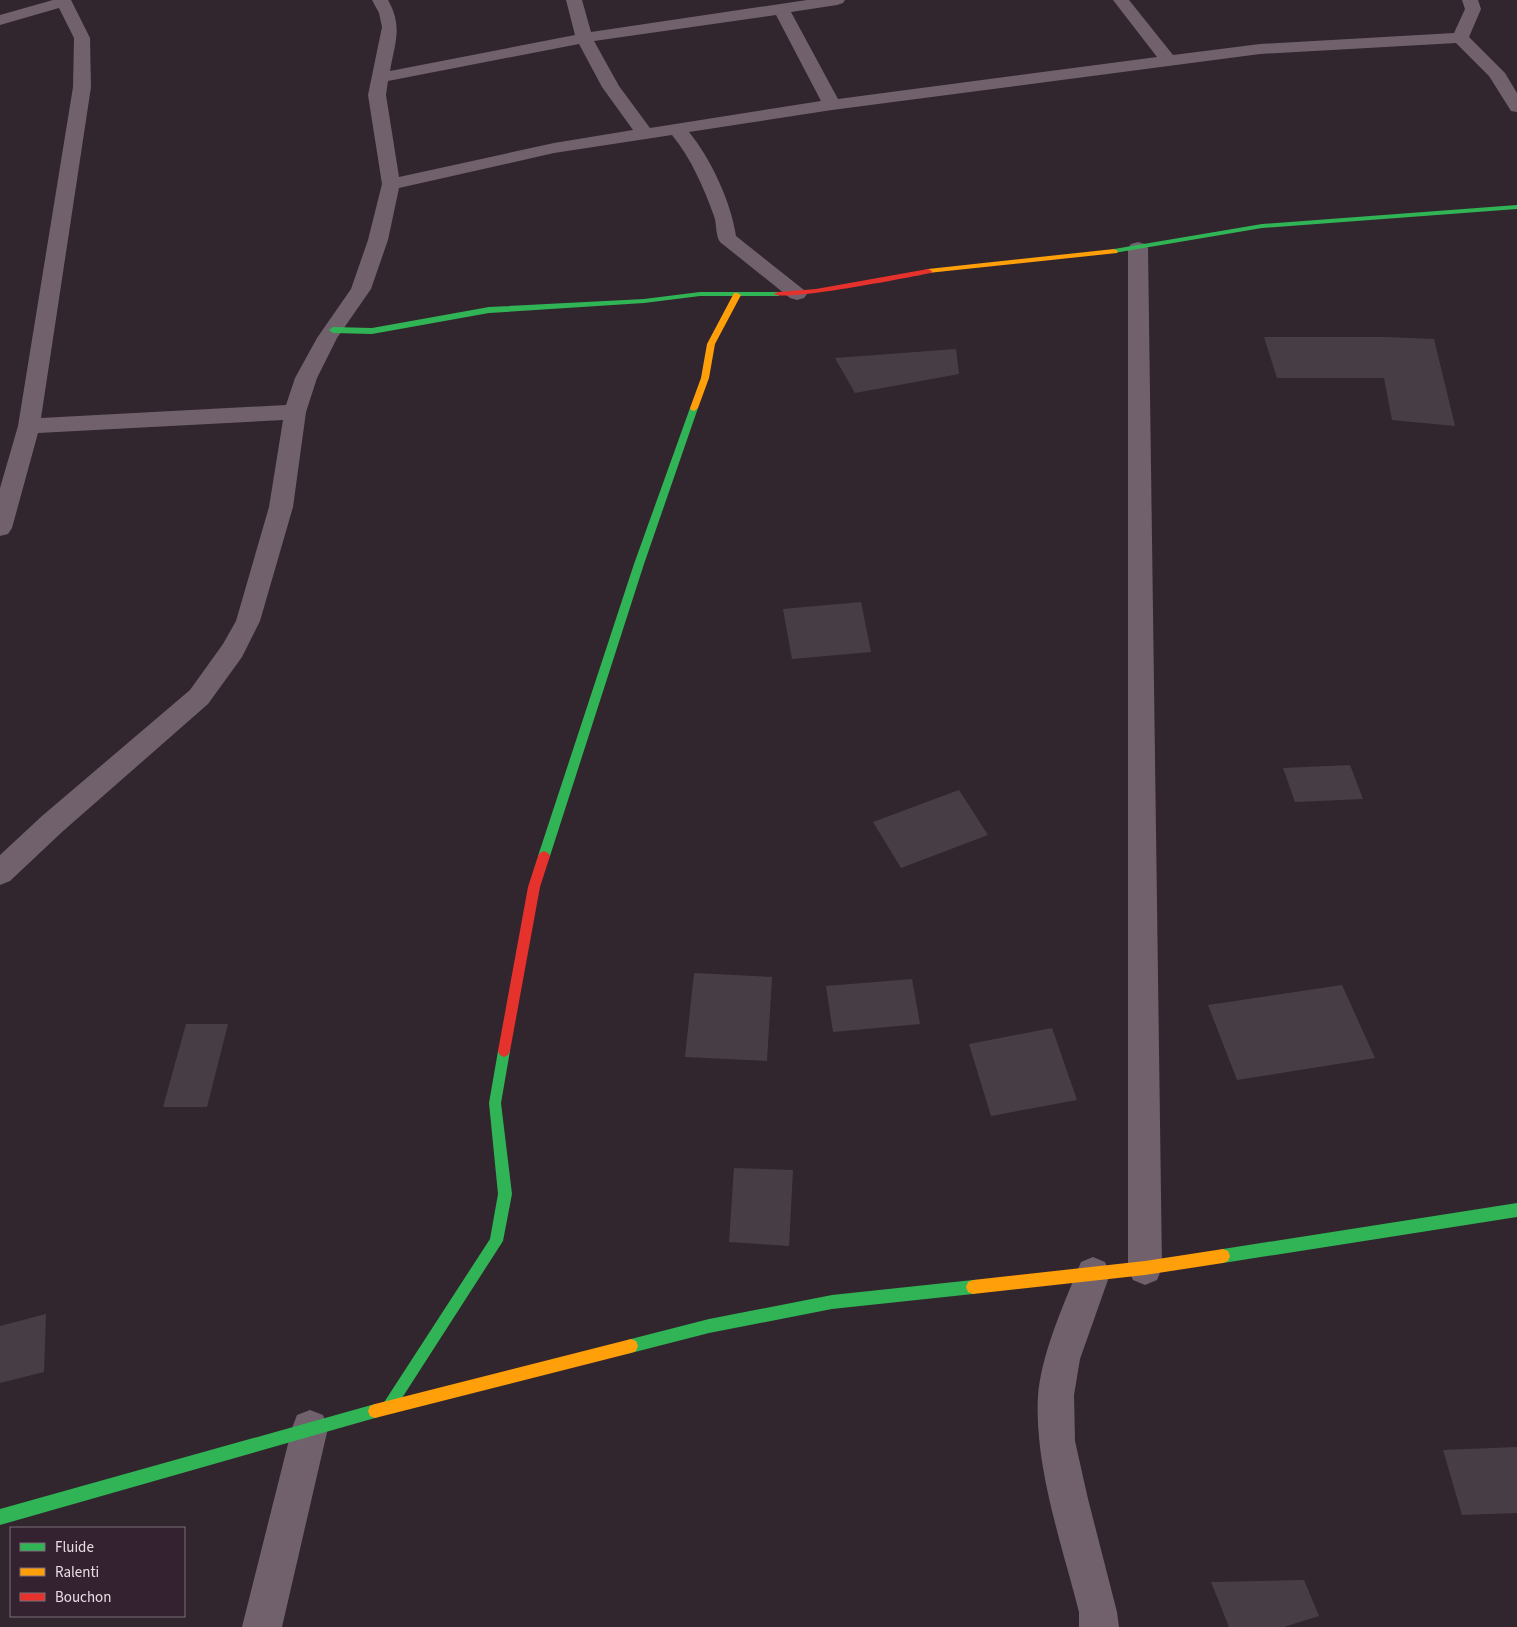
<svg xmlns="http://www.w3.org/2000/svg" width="1517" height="1627" viewBox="0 0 1517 1627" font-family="'Source Sans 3',sans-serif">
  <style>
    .building { fill: #473e45 }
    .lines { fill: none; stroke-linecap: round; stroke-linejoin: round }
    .street { fill: #71616d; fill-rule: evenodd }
    .fast { fill: #30b455; fill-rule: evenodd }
    .slow { fill: #ff9f0a; fill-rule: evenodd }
    .jam { fill: #e5322d; fill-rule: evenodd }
  </style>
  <rect width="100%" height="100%" fill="#31262e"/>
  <!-- building -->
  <path class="building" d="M1264 337H1387L1434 339 1455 426 1392 420 1384 378H1277Z
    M956 349 959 374 855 393 835 358Z
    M861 602 871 652 792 659 783 609Z
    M1350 765 1363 799 1295 802 1283 768Z
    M959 790 988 835 901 868 873 822Z
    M694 973 772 977 767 1061 685 1057Z
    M912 979 920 1024 833 1032 826 986Z
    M1342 985 1375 1058 1237 1080 1208 1005Z
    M186 1024H228L207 1107H163Z
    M1052 1028 1077 1100 991 1116 969 1044Z
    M734 1168 793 1170 789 1246 729 1242Z
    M46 1314 44 1372 0 1383V1326Z
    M1517 1447V1513L1462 1515 1443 1450Z
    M1304 1580 1319 1616 1284 1627H1229L1211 1582Z"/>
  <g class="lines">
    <!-- street -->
    <path class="street" d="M53 0H71L90 38 91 87 41 418 286 405 295 378 317 338 351 289 368 240 382 184 368 95 382 27 379 13 372 0H388C403 27 395 42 390 71L575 35 566 0H582L591 32 807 0H845L843 3 837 5 791 12 838 99 1157 57 1113 0H1129L1173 55 1260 44 1454 33 1465 9 1462 0H1478L1481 9 1469 37 1505 73 1517 93V112L1511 111 1489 76 1456 43 1260 54 832 110 689 132C711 159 731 202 736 236L804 290 807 294 804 298 797 300 790 298 720 242C715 234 717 224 714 216 704 188 691 158 672 135L554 153 399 188 388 240 371 289 337 338 317 378 306 412 293 507 260 621 242 657 208 704 62 832 10 881 0 885V855L42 816 190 690 223 644 236 621 269 507 283 420 38 433 12 528 8 534 0 536V488L18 426 73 87 74 38 59 8 0 25V15ZM776 15 821 101 650 128 619 86 594 41ZM579 44 602 87 633 130 554 143 399 177 386 95 388 81Z
      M1138 242 1145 244 1148 248 1162 1268 1157 1280 1145 1285 1133 1280 1128 1268V248L1131 244Z
      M1093 1257 1105 1262 1110 1274 1080 1359 1074 1395 1075 1441 1088 1499 1117 1612 1119 1627H1079V1612C1062 1545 1034 1465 1038 1396 1041 1354 1065 1301 1081 1262Z
      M310 1410 323 1415 328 1428 282 1627H242L292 1428 297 1415Z"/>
    <!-- fast -->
    <path class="fast" d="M1517 205V209L1262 228 1114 253 1110 251 1114 249 1262 224Z
      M700 292H778L782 294 778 296H700L644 303 489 313 372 334 333 333 329 330 333 327 372 328 489 307 644 299Z
      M694 405 698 408 644 564 550 856 548 859H540L538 856 634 564 690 408Z
      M504 1045 508 1047 510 1051 501 1103 512 1194 503 1241 393 1412 388 1414 382 1411 380 1416 375 1418 0 1525V1509L375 1404 381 1407 490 1239 498 1194 489 1103 498 1051 500 1047Z
      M1517 1203V1217L1223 1263 1218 1261 1216 1256 1218 1251 1223 1249Z
      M973 1280 978 1282 980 1287 978 1292 973 1294 832 1309 709 1333 631 1353 626 1351 624 1346 626 1341 631 1339 709 1319 832 1295Z"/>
    <!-- slow -->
    <path class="slow" d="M1114 249 1118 251 1117 253 928 273 924 271 928 269Z
      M734 293H737L741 295 715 344 709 378 698 408 694 411 691 410 690 408 701 378 707 344Z
      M1223 1249 1228 1251 1230 1256 1228 1261 1223 1263 1145 1275 973 1294 968 1292 966 1287 968 1282 973 1280 1145 1261Z
      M631 1339 636 1341 638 1346 636 1351 631 1353 375 1418 370 1416 368 1411 370 1406 375 1404Z"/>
    <!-- jam -->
    <path class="jam" d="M928 269 932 271 931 273C910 277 785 302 774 294L778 292 816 289Z
      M544 851 548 853 550 856 540 887 510 1051 508 1055 504 1057 500 1055 498 1051 528 887 538 856 540 853Z"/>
  </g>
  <!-- legend -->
  <rect x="10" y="1527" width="175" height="90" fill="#352230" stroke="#7d6c78"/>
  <rect x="20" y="1543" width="25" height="8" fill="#30b455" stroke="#7d6c78"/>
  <text x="55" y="1552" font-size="15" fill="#e9dce5">Fluide</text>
  <rect x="20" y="1568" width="25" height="8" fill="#ff9f0a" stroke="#7d6c78"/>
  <text x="55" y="1577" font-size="15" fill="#e9dce5">Ralenti</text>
  <rect x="20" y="1593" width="25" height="8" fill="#e5322d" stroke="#7d6c78"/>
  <text x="55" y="1602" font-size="15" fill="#e9dce5">Bouchon</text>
</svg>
